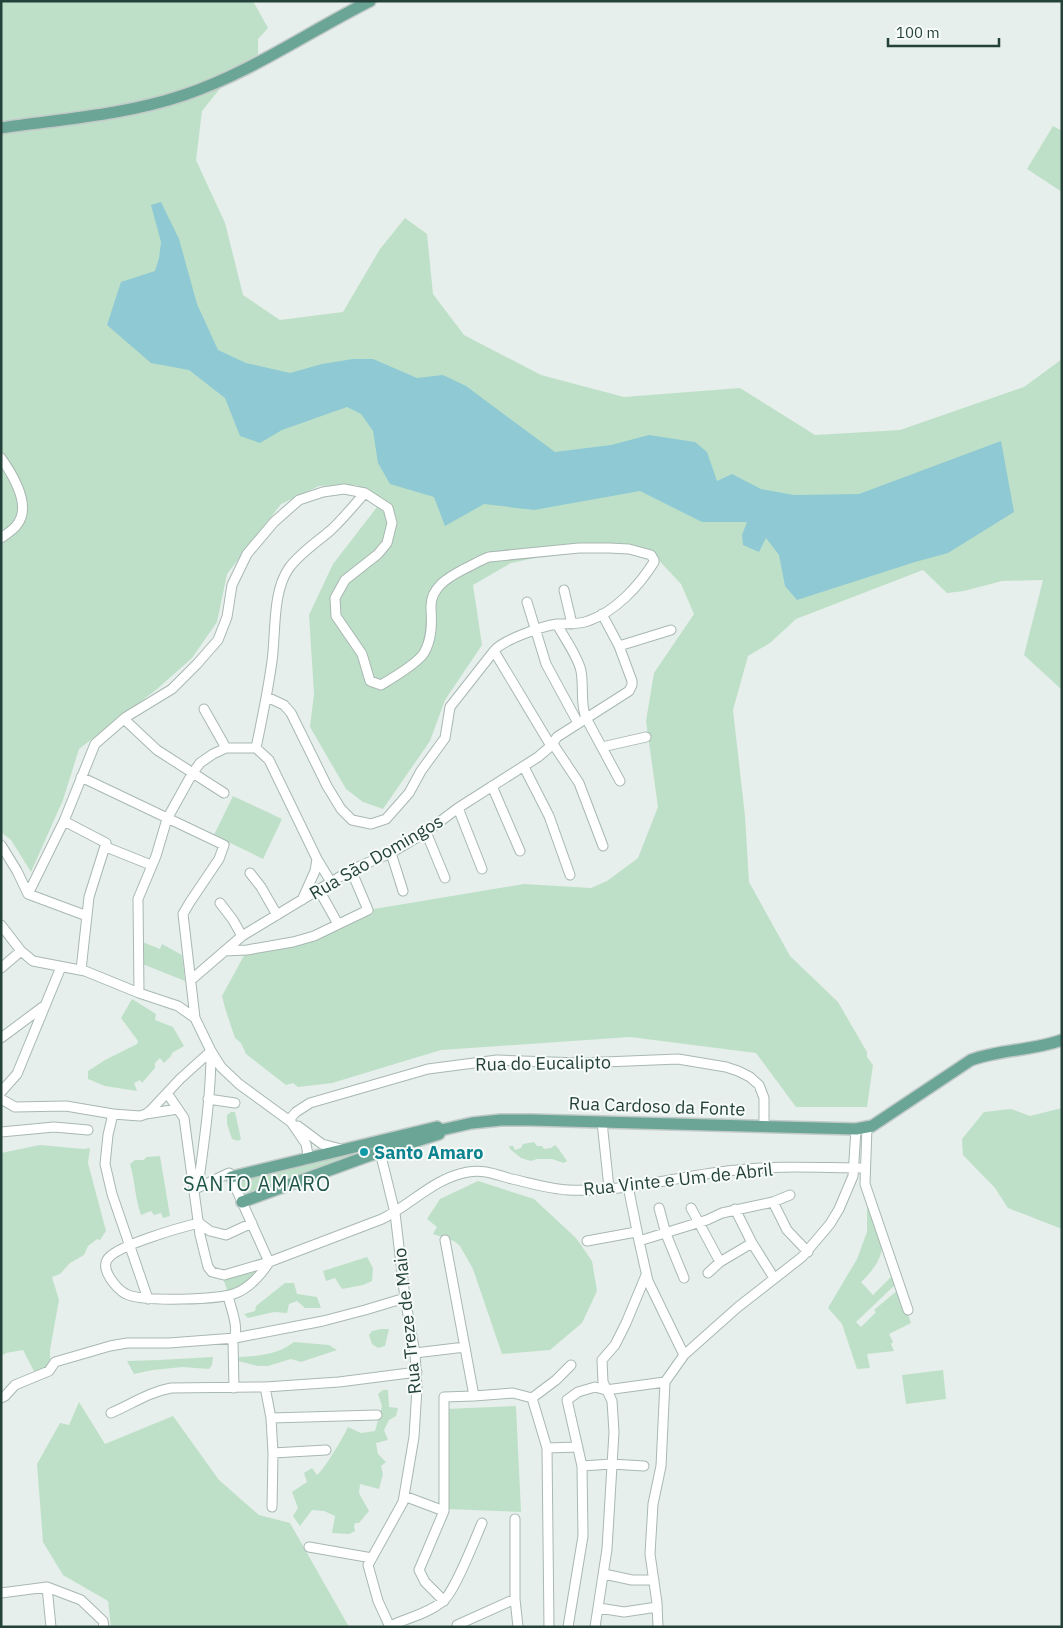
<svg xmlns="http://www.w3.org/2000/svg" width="1063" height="1628" viewBox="0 0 1063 1628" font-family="'IBM Plex Sans',sans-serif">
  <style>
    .green { fill: #bfe0c8 }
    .water { fill: #8ec9d4 }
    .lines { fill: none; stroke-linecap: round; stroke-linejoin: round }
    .minor-casing { stroke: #a8b8b2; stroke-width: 11 }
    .major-casing { stroke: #c2cac8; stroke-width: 14 }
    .minor { stroke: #fff; stroke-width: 9 }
    .major { stroke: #6aa596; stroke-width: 11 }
    .culture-dot { fill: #0f9aa8; stroke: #f7fbf9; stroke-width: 2 }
    .labels { text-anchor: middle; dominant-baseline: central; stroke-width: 4; stroke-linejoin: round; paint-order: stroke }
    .street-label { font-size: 18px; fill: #24423a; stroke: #f7fbf9 }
    .culture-label { font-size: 18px; font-weight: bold; fill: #0d838f; stroke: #f7fbf9; text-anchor: start }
    .quarter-label { font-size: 20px; letter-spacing: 1px; fill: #1f5548; stroke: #f7fbf9 }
  </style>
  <rect width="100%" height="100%" fill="#e6efeb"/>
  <!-- green -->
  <path class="green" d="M1 1H253L268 28 258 39V54L239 65 202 111 196 160 225 223 243 295 280 320 343 312 380 249 405 218 427 234 433 294 464 335 541 375 624 397 740 388 815 435 900 430 1024 387 1062 359V690L1024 655 1043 580 1002 581 964 591 947 593 923 570 796 619 770 643 748 656 733 710 745 816 749 882 790 956 838 1002 867 1052V1057L873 1065 867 1107H796L756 1053 630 1037 441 1050 332 1083 298 1087 293 1083 286 1085 246 1054 241 1043 235 1038 225 1008 222 996 247 950 293 942 368 910 524 884 591 888 607 881 638 858 658 807 646 721 654 673 694 614 681 584 652 553 587 547 511 563 473 585 482 645 445 700 430 741 383 809 363 802 346 789 310 727 314 694 309 615 333 564 377 507 357 485 319 486 281 504 227 574 217 622 192 658 157 689 79 749 63 800 31 872 11 840 1 832Z
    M1053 126 1062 131V192L1027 169Z
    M233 796 282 819 263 859 214 835Z
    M140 941 160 949 162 944 182 955 185 981 135 961Z
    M132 999 156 1014 155 1020 173 1027 184 1046 172 1053 171 1056 164 1063 160 1058 155 1063V1068L142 1083 140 1080 134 1083 137 1091 105 1086 88 1079V1071L105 1060 137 1044 138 1041 121 1018Z
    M1062 1108V1229L1008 1208 995 1188 963 1155 962 1139 984 1112 1011 1109 1030 1116Z
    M231 1112H235L241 1139 238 1141 232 1139 227 1124V1115Z
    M534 1142 537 1146H542L544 1149 551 1148 555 1145 558 1148 567 1161 564 1163 552 1159H537L531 1161 521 1158 510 1149 509 1146H513L515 1150 521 1148 523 1144Z
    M40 1145 84 1149 90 1148 88 1163 106 1231 100 1240 97 1239 88 1246 84 1255 70 1263 60 1274 52 1277 59 1300 50 1350V1370L36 1375 23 1350 6 1353 1 1356V1153Z
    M367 1149 368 1152 244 1196 237 1182 238 1179Z
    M160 1156 170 1216 163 1218 161 1213 154 1215 151 1211 141 1215C135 1198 135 1181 130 1164L135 1160H144L146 1157Z
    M478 1181 534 1199 576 1238 592 1261 597 1291 582 1323 550 1350 502 1354 473 1269 460 1246 454 1241 433 1234 437 1227 427 1219 440 1199Z
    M867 1197C871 1209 881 1231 882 1242 884 1257 871 1273 861 1282L873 1295 894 1274 897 1283 856 1322 861 1327 876 1312 874 1310 899 1289 911 1323 889 1334 893 1342 891 1344 894 1351 867 1354 870 1368 857 1369 842 1324 828 1308 857 1259 867 1232Z
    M367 1257 373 1268 372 1281 363 1285 342 1289 335 1278 326 1281 323 1271Z
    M264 1267 239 1288 228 1293 223 1278Z
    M285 1283H294L297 1294 317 1297 321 1308H305L297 1301 289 1304 287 1313 274 1312 248 1318 244 1314 255 1311 256 1306Z
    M381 1329H389L385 1346 378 1348 372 1344 369 1335 372 1331Z
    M294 1342 329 1345 337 1350 301 1362 291 1359 268 1366H258L238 1361 239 1357C259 1356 279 1354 294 1342Z
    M213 1357 212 1365 209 1369 182 1367 153 1370 134 1374 127 1361 159 1360Z
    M943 1370 946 1399 906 1404 902 1375Z
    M383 1390H388L389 1407 398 1408 396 1416 389 1420 384 1430 388 1440 376 1443 378 1454 386 1462 381 1466 383 1474 379 1489 360 1484 359 1493 369 1511 359 1523H355L354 1527 355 1531 349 1534 332 1533 335 1516 324 1511 312 1510 300 1526 293 1516 298 1508 292 1492 307 1482 304 1473 312 1468 317 1475C325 1468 343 1438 348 1427L361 1433 375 1431 382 1406 378 1394Z
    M79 1402 105 1444 173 1416 219 1480 259 1515 290 1523 349 1627H111L108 1601 63 1575 43 1542 37 1464 60 1423 69 1425Z
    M516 1406 521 1512 447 1509 445 1409Z"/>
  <!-- water -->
  <path class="water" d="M161 202 179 239 197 304 218 350 246 363 290 373 322 364 353 359H373L417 378 443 375 466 386 555 452 611 445 649 435 695 442 707 452 717 481 732 474 761 489 794 495 859 494 1001 441 1014 512 948 553 915 562 797 600 785 586 779 555 766 538 759 552 743 545 742 535 747 522H702L640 491 534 510 484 504 445 526 434 497 390 484 378 463 373 431 361 414 347 407 282 430 260 443 240 436 225 398 189 370 151 363 107 325 121 282 155 271 159 258 161 242 151 205Z"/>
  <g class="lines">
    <!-- minor casing -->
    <g class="minor-casing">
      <path id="minor" d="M1 458C13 475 33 507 16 526 12 531 6 534 1 538
        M564 590 572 624
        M527 602 546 664 578 723
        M557 624C564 638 578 656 581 671 584 686 580 704 586 718L620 781
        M619 646 671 630
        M267 697 284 705 291 713 327 786 341 809 352 820 371 824 386 819 409 793 421 771 445 738 450 707 494 651
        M204 709 226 748
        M124 719 157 750 224 793
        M553 744 579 783 603 846
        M602 747 646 737
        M256 748C262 719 268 691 272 661 276 633 272 592 289 568 300 553 317 542 331 530 343 519 354 505 365 493
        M524 767 549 816 570 875
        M81 777 224 845 219 859 190 902 183 914 195 1018
        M492 786 520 851
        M458 808 482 869
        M64 821 106 843 89 897 81 970
        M426 832 445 878
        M1 845 17 871 28 894 64 821 95 744 126 717 172 689 197 664 218 640 227 617 232 585 247 554 274 522 299 500 323 492 344 489 365 493 388 508 392 523 387 543 378 554 345 580 335 598 336 616 362 654 370 681 381 685C391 679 418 663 424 653 432 639 432 623 431 608 430 587 449 577 464 569 473 565 480 560 489 557L579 548H609L629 549 651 555 654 560V562C639 586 615 612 588 621 578 625 568 623 557 624 543 626 502 640 494 651L551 746
        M106 847 151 865
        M391 853 403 891
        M250 873 261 887 277 915
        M319 890 338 924
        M28 894 87 916
        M302 900 315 871 317 859
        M220 903 233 920 242 936
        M1 925 21 951 33 961 85 971 139 993 178 1006 195 1018 211 1051 221 1067 239 1084 291 1122 306 1144 308 1155 305 1160
        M224 951 247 950 293 942 314 936 368 910 351 870
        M1 968 21 951
        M191 980 242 936 351 870 391 853 426 832 458 808 538 757 551 746 557 737 629 691 632 685V681L619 646 602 614
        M139 993 138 899 156 856 167 819 192 774 200 763 213 754 226 748H256L269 760 317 859 331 882
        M1 1038 44 1006
        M1 1092 17 1074 61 967
        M167 1093 184 1118 200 1235 208 1267 212 1272 224 1275 269 1262
        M1 1099 15 1107 66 1106 113 1114 140 1116 146 1114 151 1110 180 1079 211 1051
        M208 1099 235 1103
        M113 1114 108 1135 105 1164 112 1194 148 1299
        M146 1114 178 1109
        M289 1120 296 1112 310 1103 428 1069 497 1060 580 1063 678 1059 726 1067 738 1071 750 1077 759 1085 764 1098V1127
        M602 1122 609 1188
        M298 1126 322 1144 341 1149
        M867 1127 865 1184 908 1310
        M1 1132 54 1127 88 1130
        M380 1152 395 1213 405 1298 415 1353 417 1388 414 1437 403 1502 368 1565 378 1601 390 1627
        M628 1186 639 1241 707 1220 722 1213 773 1202 790 1195
        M198 1187C204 1142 211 1097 211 1051
        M193 1190 229 1173 269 1262 382 1219C412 1204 434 1178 468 1172 484 1169 497 1175 512 1179 530 1183 550 1189 568 1190 625 1193 681 1175 737 1170 780 1165 823 1168 865 1168
        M773 1202 787 1230 808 1252
        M659 1208 666 1234 684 1278
        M691 1208 720 1262
        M735 1209 752 1243
        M252 1223 226 1235 210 1231 199 1223C182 1227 114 1246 107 1260 104 1265 107 1273 110 1278 114 1284 120 1291 126 1294 141 1302 221 1300 236 1293 249 1288 262 1274 269 1262
        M445 1240 474 1396
        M587 1241 636 1232
        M639 1241 648 1281 684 1355
        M708 1273 720 1262 752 1243 774 1278
        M228 1296C231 1309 240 1329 233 1341L234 1388
        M415 1353 465 1347
        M265 1387 271 1418 273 1453 272 1507
        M1 1398 5 1396 15 1385 49 1371 55 1362 110 1346 127 1343H169L235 1338 323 1321 365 1310 405 1298
        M532 1398 547 1448 549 1627
        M532 1398 556 1380 571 1365
        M111 1413C132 1404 149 1392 171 1388L265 1387 339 1382 417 1372
        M271 1418 377 1415
        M547 1448 578 1447
        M273 1453 326 1450
        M582 1466 611 1464 644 1466
        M404 1496 444 1511
        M515 1519V1599L518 1627
        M309 1547 372 1558
        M604 1574 632 1580H654
        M47 1587 51 1627
        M1 1593 47 1587 81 1600 103 1621 104 1627
        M444 1601 425 1582 419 1570 444 1511V1397L474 1396 513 1393 532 1398
        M599 1608 624 1612 657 1607
        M457 1625 515 1599
        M390 1626C407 1618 427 1614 442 1602 454 1594 475 1539 482 1523
        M568 1627 583 1536 582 1466 567 1400 578 1392 595 1387 606 1390 665 1382
        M595 1627 607 1549 614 1432 612 1401 603 1382 602 1360 615 1345 626 1323 646 1275
        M658 1627 657 1603 650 1554 653 1504 661 1466 665 1382 684 1355 738 1307 802 1257 830 1224 839 1209 853 1176 856 1129"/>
    </g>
    <!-- major casing -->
    <g class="major-casing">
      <path id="major" d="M1 128C62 119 125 115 184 95 250 73 308 32 370 1
        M441 1130 472 1123 501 1120H531L856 1129 872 1126 971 1060C1000 1049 1032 1051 1062 1040
        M231 1177 437 1127 441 1130 439 1134 368 1156 242 1202"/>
    </g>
    <!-- minor -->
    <use href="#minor" class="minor"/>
    <!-- major -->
    <use href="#major" class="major"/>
  </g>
  <!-- markers -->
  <circle class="culture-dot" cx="364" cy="1152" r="5"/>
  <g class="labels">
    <!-- street labels -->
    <g class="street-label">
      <text transform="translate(376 857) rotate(-30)">Rua São Domingos</text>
      <text transform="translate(543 1063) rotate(-1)">Rua do Eucalipto</text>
      <text transform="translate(657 1106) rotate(2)">Rua Cardoso da Fonte</text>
      <text transform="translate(678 1179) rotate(-6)">Rua Vinte e Um de Abril</text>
      <text transform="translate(407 1321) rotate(-96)">Rua Treze de Maio</text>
    </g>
    <!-- culture labels -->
    <g class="culture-label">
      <text x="374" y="1152">Santo Amaro</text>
    </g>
    <!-- quarter labels -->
    <g class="quarter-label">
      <text x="257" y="1183">SANTO AMARO</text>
    </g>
  </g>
  <!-- border -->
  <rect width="1063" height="1628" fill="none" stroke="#24423a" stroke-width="5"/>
  <!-- scale -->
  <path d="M888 38v8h111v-8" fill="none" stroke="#24423a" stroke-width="2.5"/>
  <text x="896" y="38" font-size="15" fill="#24423a" stroke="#f7fbf9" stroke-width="4" paint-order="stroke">100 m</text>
</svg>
